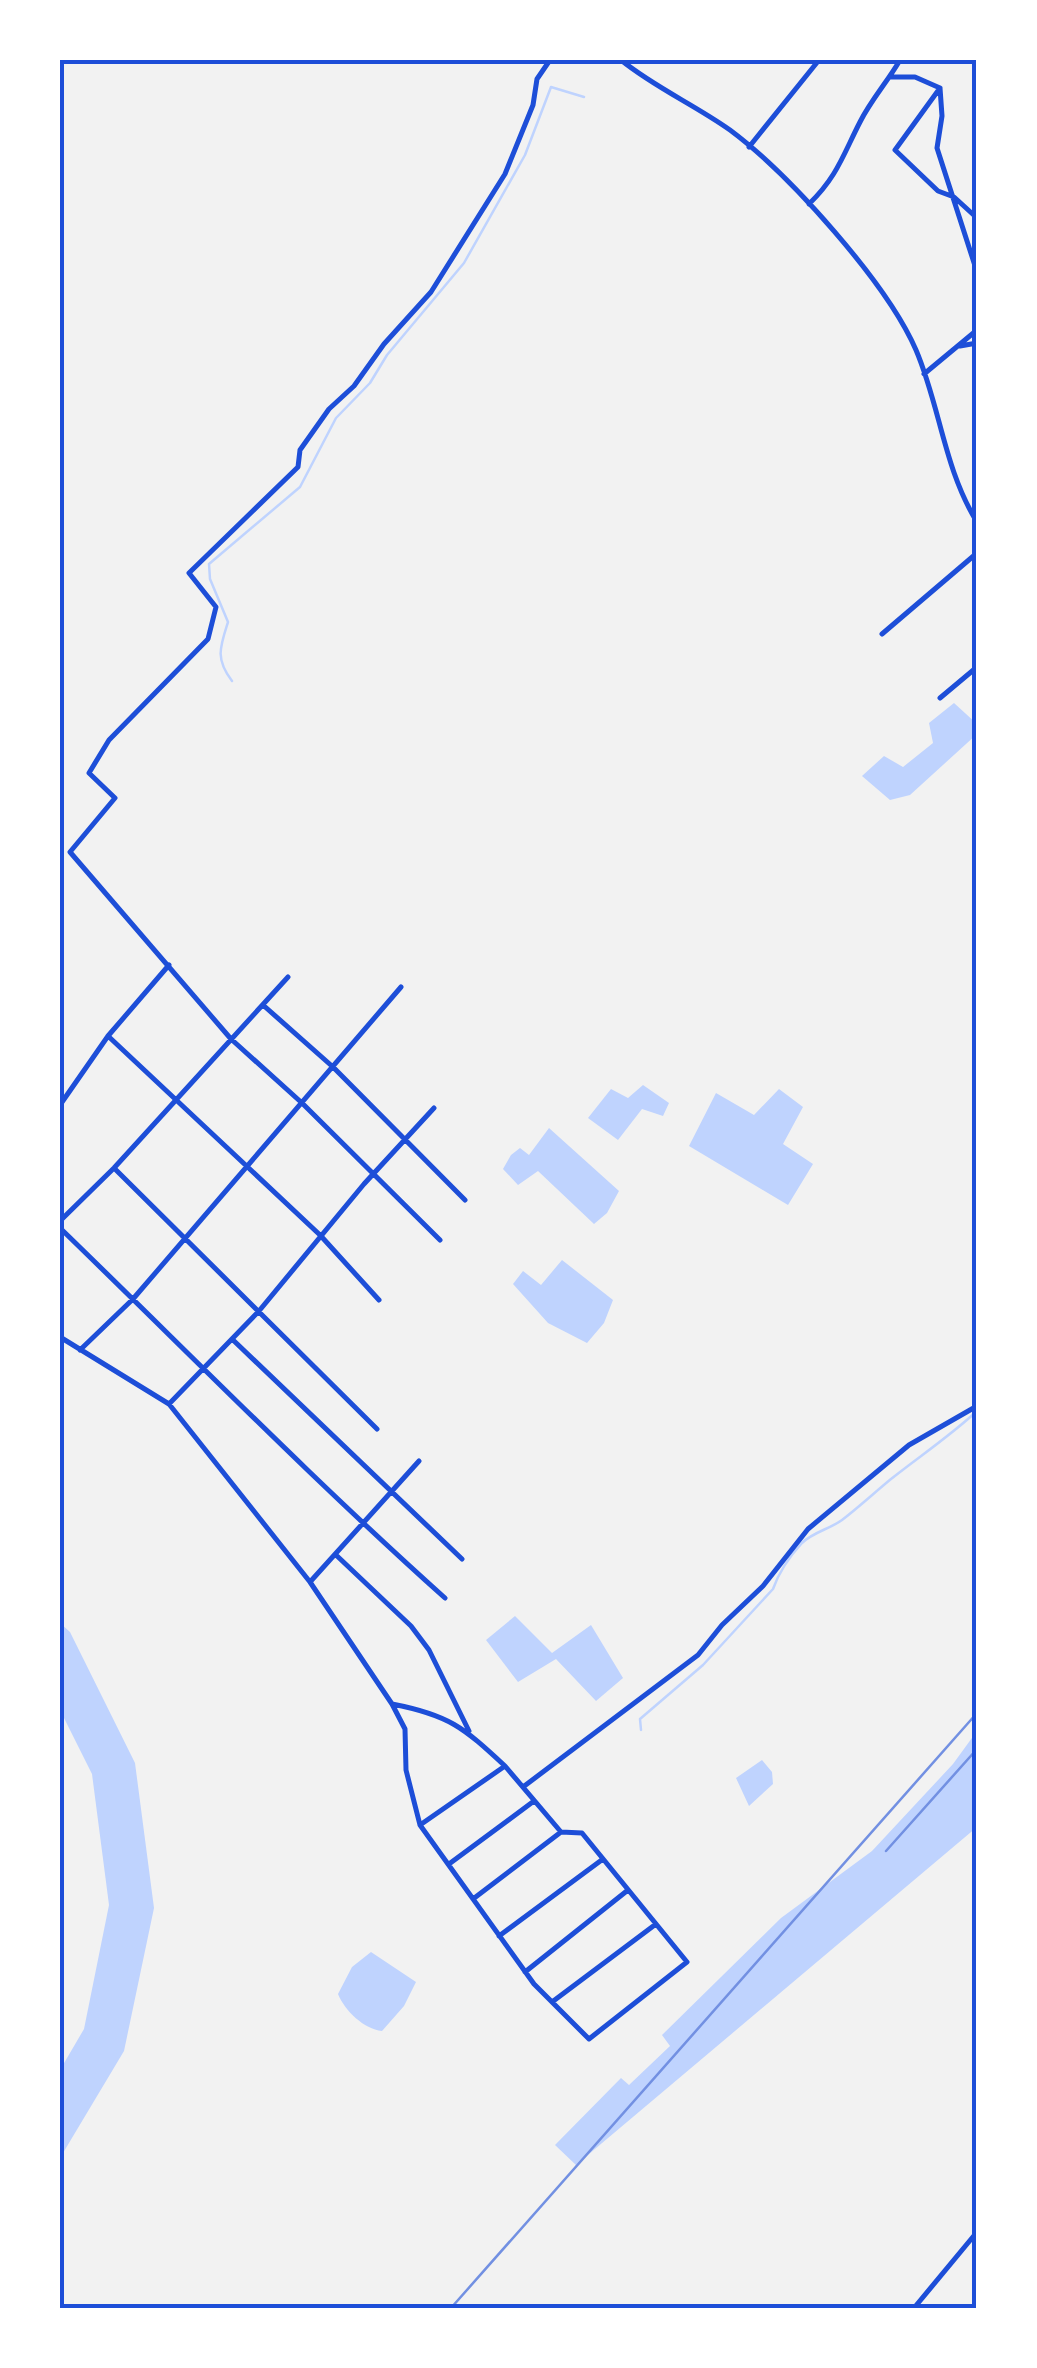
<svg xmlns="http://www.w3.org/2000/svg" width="1037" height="2368" viewBox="0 0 1037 2368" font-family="'IBM Plex Serif',serif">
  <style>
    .water { fill: #bfd3fe }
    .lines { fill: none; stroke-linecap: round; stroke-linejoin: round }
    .stream { stroke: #bfd3fe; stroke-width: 2.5 }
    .minor { stroke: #1d4ed8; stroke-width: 5 }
    .rail { stroke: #7290e2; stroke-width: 2.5 }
    .neatline { fill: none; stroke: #1d4ed8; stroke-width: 4 }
  </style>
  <rect width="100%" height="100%" fill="#f2f2f2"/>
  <!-- water -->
  <path class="water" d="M954 703 977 724V734L910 795 890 800 862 776 884 756 903 767 933 743 929 723Z
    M643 1085 669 1103 663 1116 642 1109 618 1140 588 1118 611 1089 628 1098Z
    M779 1089 803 1107 783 1144 813 1164 788 1205 689 1146 716 1093 754 1115Z
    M549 1128 619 1191 607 1213 594 1224 538 1171 518 1185 503 1169 511 1155 520 1148 529 1155Z
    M562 1260 613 1300 604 1323 587 1343 548 1323 513 1284 523 1271 541 1285Z
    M515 1616 552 1653 591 1625 623 1678 596 1701 556 1659 518 1682 486 1640Z
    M60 1623 70 1632 135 1763 154 1908 124 2051 60 2158V2070L84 2029 109 1905 92 1774 60 1710Z
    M977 1731V1827L576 2165 555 2145 621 2078 629 2085 670 2046 662 2035 781 1918 872 1851 953 1764Z
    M762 1760 772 1772 773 1784 749 1806 736 1778Z
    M371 1952 416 1982 404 2006 382 2031C364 2029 345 2011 338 1994L352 1967Z"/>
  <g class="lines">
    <!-- stream -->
    <path class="stream" d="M232 681C215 659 220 647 228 622L210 579 209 564 300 487 336 418 370 383 387 355 464 263 525 155 551 87 584 97
      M641 1730 640 1719 703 1665 773 1589C779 1572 790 1556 802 1543 813 1532 830 1529 842 1520 859 1507 874 1493 891 1479 920 1456 950 1436 977 1411"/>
    <!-- minor -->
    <path class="minor" d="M621 60C654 87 695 105 730 130 789 174 887 283 916 350 940 406 944 469 977 522
      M890 77H915L940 88
      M749 147 819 60
      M809 204C837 177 843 155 860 122 871 100 888 81 900 60
      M977 218 954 197 938 191 895 150 940 88 942 116 937 148 977 272
      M960 346 977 343
      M924 374 977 330
      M882 634 977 553
      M940 698 977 667
      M169 965 108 1036 320 1235 379 1300
      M263 1005 333 1067 465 1200
      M60 1105 108 1036
      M114 1168 377 1429
      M60 1221 114 1168 288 977
      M60 1228C188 1352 312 1479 445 1598
      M440 1240 302 1103 231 1039 70 852 115 798 89 773 109 740 208 639 216 607 189 573 298 467 300 450 329 409 354 386 384 344 431 292 505 174 533 105 537 79 550 60
      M60 1337 169 1404 310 1582 392 1704C449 1715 463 1727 505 1766
      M232 1339 462 1559
      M80 1350 133 1299 401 987
      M169 1404 259 1311 364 1184 434 1108
      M336 1555 411 1626 429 1650 469 1731
      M310 1582 419 1461
      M392 1704 405 1729 406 1770 420 1825 534 1984 589 2039 687 1962 582 1833 561 1832 505 1766 420 1825
      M523 1787 698 1655 722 1625 763 1586 808 1529 909 1445 977 1406
      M449 1864 534 1801
      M473 1899 561 1832
      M499 1936 603 1859
      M525 1972 628 1890
      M552 2002 656 1924
      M914 2308 977 2232"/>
    <!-- rail -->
    <path class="rail" d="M886 1851 977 1749
      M451 2308 977 1713"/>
  </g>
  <!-- border -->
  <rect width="1037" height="2368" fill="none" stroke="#ffffff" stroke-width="125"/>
  <rect x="62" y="62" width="912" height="2244" class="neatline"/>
</svg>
